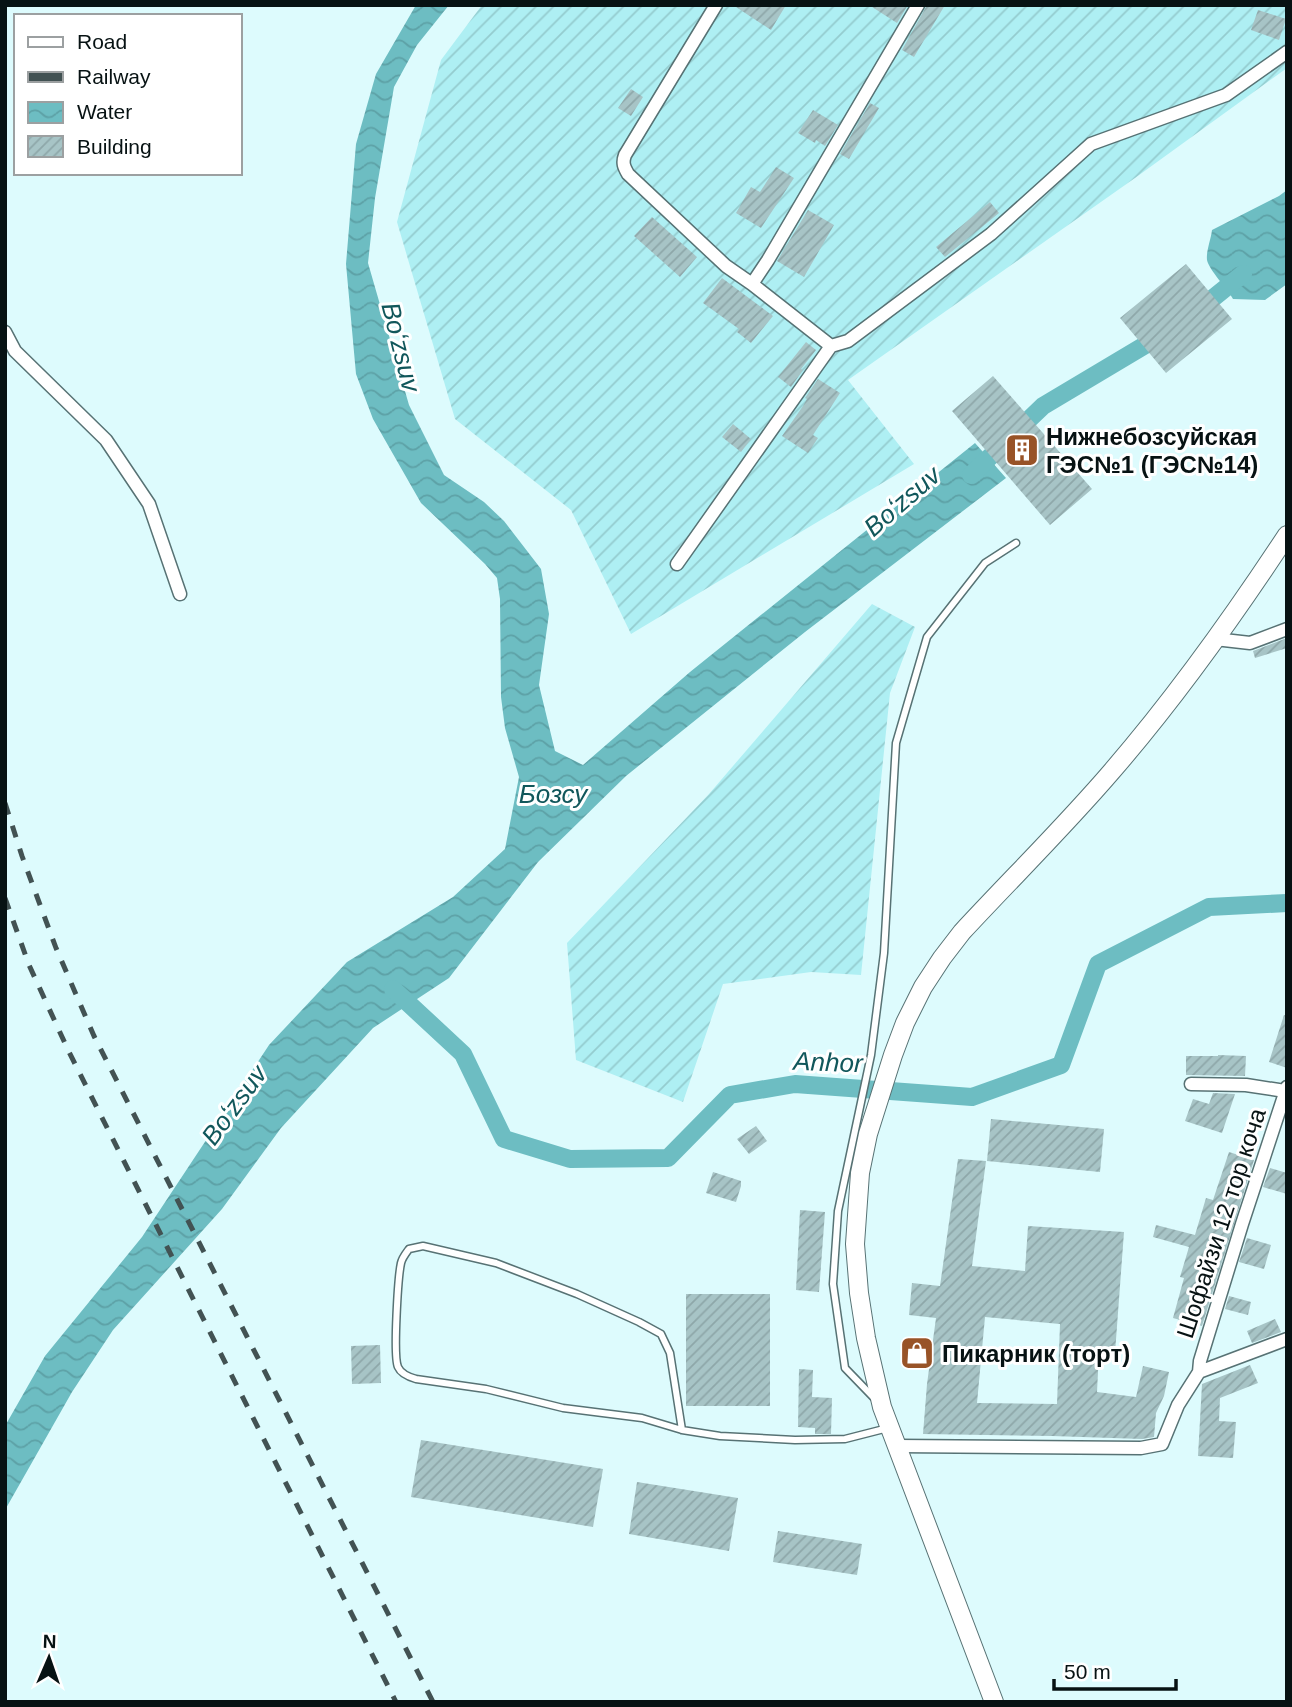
<svg xmlns="http://www.w3.org/2000/svg" width="1292" height="1707" viewBox="0 0 1292 1707" font-family="Helvetica,sans-serif">
  <style>
    .garden { fill: url(#garden-furrows) }
    .water { fill: url(#water-waves) }
    .lines { fill: none; stroke-linecap: round; stroke-linejoin: round }
    .canal { stroke: #6dbdc2; stroke-width: 18 }
    .building { fill: url(#building-hatch); fill-rule: evenodd }
    .service-casing { stroke: #577274; stroke-width: 9 }
    .minor-casing { stroke: #577274; stroke-width: 15 }
    .secondary-casing { stroke: #577274; stroke-width: 20 }
    .service { stroke: #fff; stroke-width: 6 }
    .minor { stroke: #fff; stroke-width: 12 }
    .secondary { stroke: #fff; stroke-width: 18 }
    .rail { stroke: #425253; stroke-width: 5; stroke-dasharray: 12 12; stroke-linecap: butt }
    .labels { text-anchor: middle; dominant-baseline: central; stroke-width: 6; stroke-linejoin: round; paint-order: stroke }
    .poi-label { font-size: 24px; font-weight: bold; fill: #071213; stroke: #fff; text-anchor: start }
    .street-label { font-size: 24px; fill: #071213; stroke: #fff }
    .water-label { font-size: 26px; font-style: italic; fill: #11575b; stroke: #fff }
  </style>
  <defs>
    <pattern id="garden-furrows" width="10" height="10" patternUnits="userSpaceOnUse" patternTransform="scale(1.75)"><rect width="10" height="10" fill="#aeeff3"/><path d="M-1 1l2-2M0 10L10 0M9 11l2-2" fill="none" stroke="#94cccf"/></pattern>
    <pattern id="water-waves" width="16" height="10" patternUnits="userSpaceOnUse" patternTransform="scale(1.75)"><rect width="16" height="10" fill="#6dbdc2"/><path d="M0 5q4-4 8 0t8 0" fill="none" stroke="#5da1a6"/></pattern>
    <pattern id="building-hatch" width="6" height="6" patternUnits="userSpaceOnUse" patternTransform="scale(1.75)"><rect width="6" height="6" fill="#a7c4c6"/><path d="M-1 1l2-2M0 6l6-6M5 7l2-2" fill="none" stroke="#8ea7a9"/></pattern>
  </defs>
  <rect width="100%" height="100%" fill="#ddfbfd"/>
  <!-- garden -->
  <path class="garden" d="M482 5H1287V68L1135 178 848 380 914 464 631 634 571 510 455 419 397 222 441 60Z
    M872 604 915 627 890 693 861 975 811 972 723 984 683 1102 576 1060 567 943 709 794Z"/>
  <!-- water -->
  <path class="water" d="M416 5H449L417 45 394 87 375 198 368 263 409 405 444 475 484 502 504 521 541 569 549 614 539 685 555 751 583 765 690 672 975 443 1006 478 805 632 626 776 538 862 449 978 373 1028 281 1128 222 1209 113 1330 72 1392 5 1510V1426L45 1356 142 1237 269 1045 347 962 453 897 505 849 519 777 505 728 501 697 500 599 497 578 485 564 421 503 373 419 356 374 346 264 356 144 376 74Z
    M1287 190V284L1265 300 1233 299C1227 288 1209 270 1207 260 1206 251 1211 239 1212 230L1279 196Z"/>
  <g class="lines">
    <!-- canal -->
    <path class="canal" d="M1197 311 1243 274
      M971 475 1043 406 1162 335
      M393 989 463 1054 504 1139 570 1159 668 1158 730 1095 795 1084 972 1097 1061 1065 1098 964 1209 907 1287 903"/>
  </g>
  <!-- building -->
  <path class="building" d="M733 5H786L771 30Z
    M869 5H908L897 23Z
    M927 5H945L914 57 902 50Z
    M1258 10 1286 19 1279 40 1251 30Z
    M631 89 643 97 631 116 618 108Z
    M870 103 879 108 849 159 840 154Z
    M813 110 838 125 825 146 816 140 815 143 798 133Z
    M776 167 794 178 761 228 736 213 751 187 760 192Z
    M990 202 999 213 945 257 936 247Z
    M808 210 834 225 804 277 777 261Z
    M652 217 697 257 680 277 634 236Z
    M1186 264 1232 319 1166 373 1120 318Z
    M722 278 773 316 751 343 737 332 739 329 703 303Z
    M806 342 816 350 801 369 803 370 791 387 778 377Z
    M993 376 1092 489 1050 525 952 411Z
    M818 379 840 393 813 435 818 438 808 453 782 436 803 406 807 399 805 398Z
    M733 424 751 439 741 452 722 437Z
    M1287 638V648L1255 658 1253 651Z
    M1284 1015 1287 1016V1068L1269 1062Z
    M1218 1055 1246 1056 1245 1076 1186 1075V1056H1218Z
    M1213 1093 1235 1094 1222 1133 1185 1121 1193 1099 1209 1104Z
    M991 1119 1104 1129 1100 1172 987 1161Z
    M756 1126 767 1141 749 1154 737 1139Z
    M1229 1152 1254 1160 1202 1326 1173 1318 1184 1278 1180 1277 1189 1247 1153 1237 1156 1225 1195 1235 1206 1198 1213 1200Z
    M958 1159 986 1161 972 1266 1025 1271 1028 1226 1124 1232 1115 1353 1099 1352 1097 1392 1136 1397 1143 1366 1169 1372 1164 1396 1156 1413 1154 1437 1142 1439 1052 1436 923 1434 927 1384 936 1318 909 1315 912 1283 940 1286ZM985 1317 1060 1324 1057 1404 977 1403Z
    M1270 1168 1287 1173V1194L1263 1187Z
    M713 1172 741 1181V1186L736 1202 706 1193Z
    M800 1210 825 1212 819 1292 796 1290Z
    M1247 1238 1271 1245 1264 1269 1239 1262Z
    M686 1294H770V1406H686Z
    M1229 1296 1251 1302 1248 1315 1225 1309Z
    M1275 1319 1281 1332 1252 1343 1247 1331Z
    M380 1345 381 1383 352 1384 351 1346Z
    M1250 1365 1258 1383 1220 1398 1219 1421 1236 1422 1233 1458 1198 1456 1202 1384Z
    M799 1369 813 1370 812 1397 832 1398 831 1434H815V1428L798 1427Z
    M421 1440 603 1469 593 1527 411 1497Z
    M637 1482 738 1498 729 1551 629 1534Z
    M778 1531 862 1544 857 1575 773 1562Z"/>
  <g class="lines">
    <!-- service casing -->
    <g class="service-casing">
      <path id="service" d="M875 1399 845 1368 833 1284 838 1211 871 1055 884 953 896 743 927 637 985 563 1016 543
        M682 1430 670 1353 661 1334 639 1322 577 1294 496 1263 423 1246 409 1249C406 1253 402 1258 401 1263 398 1277 393 1356 398 1367 401 1374 409 1377 416 1379L486 1389 563 1408 642 1418 682 1430 720 1436 795 1440 845 1439 888 1428"/>
    </g>
    <!-- minor casing -->
    <g class="minor-casing">
      <path id="minor" d="M716 5 625 155C622 163 624 167 628 174L726 266 752 284 831 346
        M752 284 768 260 918 5
        M5 332 15 351 106 440 149 504 180 594
        M677 564 831 346 848 341 991 234 1091 144 1226 95 1287 52
        M1215 639 1250 643 1287 629
        M1191 1084 1246 1085 1285 1091
        M1199 1372 1200 1361 1242 1224 1287 1087
        M897 1446 1141 1448 1162 1444 1178 1405 1199 1372 1287 1339"/>
    </g>
    <!-- secondary casing -->
    <g class="secondary-casing">
      <path id="secondary" d="M994 1702 882 1407 866 1338 859 1293 855 1244 860 1173 868 1134 893 1055 905 1023 923 987 942 958 962 932C1012 878 1064 827 1112 771 1176 697 1233 617 1287 535"/>
    </g>
    <!-- service -->
    <use href="#service" class="service"/>
    <!-- minor -->
    <use href="#minor" class="minor"/>
    <!-- secondary -->
    <use href="#secondary" class="secondary"/>
    <!-- rail -->
    <path class="rail" d="M5 803 22 856 56 948 94 1036 433 1702
      M5 898 29 965 69 1052 396 1702"/>
  </g>
  <!-- icons -->
  <defs>
    <g id="building-square" transform="scale(1.75)"><rect x="-9" y="-9" width="18" height="18" rx="4" fill="#985327" stroke="#fff"/><path d="M-4-6H4V6H1V3H-1V6H-4ZM-2.5-4.3h1.7v1.8h-1.7ZM.8-4.3h1.7v1.8H.8ZM-2.5-1h1.7V.8h-1.7ZM.8-1h1.7V.8H.8Z" fill="#fff"/></g>
    <g id="shop-square" transform="scale(1.75)"><rect x="-9" y="-9" width="18" height="18" rx="4" fill="#985327" stroke="#fff"/><path d="M-5-2.5h2.3a2.7 3.5 0 0 1 5.4 0H5L5.5 6h-11ZM-1.5-2.5h3a1.5 2.3 0 0 0-3 0Z" fill="#fff"/></g>
  </defs>
  <g fill-rule="evenodd">
    <use href="#building-square" x="1022" y="450"/>
    <use href="#shop-square" x="917" y="1353"/>
  </g>
  <g class="labels">
    <!-- poi labels -->
    <g class="poi-label">
      <text x="1046" y="436">Нижнебозсуйская<tspan x="1046" dy="28">ГЭС№1 (ГЭС№14)</tspan></text>
      <text x="942" y="1353">Пикарник (торт)</text>
    </g>
    <!-- street labels -->
    <g class="street-label">
      <text transform="translate(1221 1223) rotate(-72)">Шофайзи 12 тор коча</text>
    </g>
    <!-- water labels -->
    <g class="water-label">
      <text transform="translate(401 347) rotate(76)">Boʻzsuv</text>
      <text transform="translate(902 501) rotate(-41)">Boʻzsuv</text>
      <text x="553" y="794">Бозсу</text>
      <text transform="translate(828 1062) rotate(2)">Anhor</text>
      <text transform="translate(234 1105) rotate(-54)">Boʻzsuv</text>
    </g>
  </g>
  <!-- border -->
  <rect width="1292" height="1707" fill="none" stroke="#071213" stroke-width="14"/>
  <!-- legend -->
  <rect x="14" y="14" width="228" height="161" fill="#ffffff" stroke="#9ca0a1" stroke-width="2"/>
  <rect x="28" y="37" width="35" height="10" fill="#ffffff" stroke="#9ca0a1" stroke-width="2"/>
  <text x="77" y="49" font-size="21" fill="#071213">Road</text>
  <rect x="28" y="72" width="35" height="10" fill="#425253" stroke="#9ca0a1" stroke-width="2"/>
  <text x="77" y="84" font-size="21" fill="#071213">Railway</text>
  <rect x="28" y="102" width="35" height="21" fill="url(#water-waves)" stroke="#9ca0a1" stroke-width="2"/>
  <text x="77" y="119" font-size="21" fill="#071213">Water</text>
  <rect x="28" y="136" width="35" height="21" fill="url(#building-hatch)" stroke="#9ca0a1" stroke-width="2"/>
  <text x="77" y="154" font-size="21" fill="#071213">Building</text>
  <!-- north arrow -->
  <g transform="translate(49 1658) rotate(2)" stroke="#ffffff" stroke-width="5" paint-order="stroke">
  <path d="M0-5L12 26L0 18L-12 26Z" fill="#071213"/>
  <text y="-10" font-size="19" font-weight="bold" text-anchor="middle" fill="#071213">N</text>
  </g>
  <!-- scale -->
  <path d="M1054 1679v10h122v-10" fill="none" stroke="#071213" stroke-width="3.5"/>
  <text x="1064" y="1679" font-size="21" fill="#071213" stroke="#ffffff" stroke-width="5" paint-order="stroke">50 m</text>
</svg>
